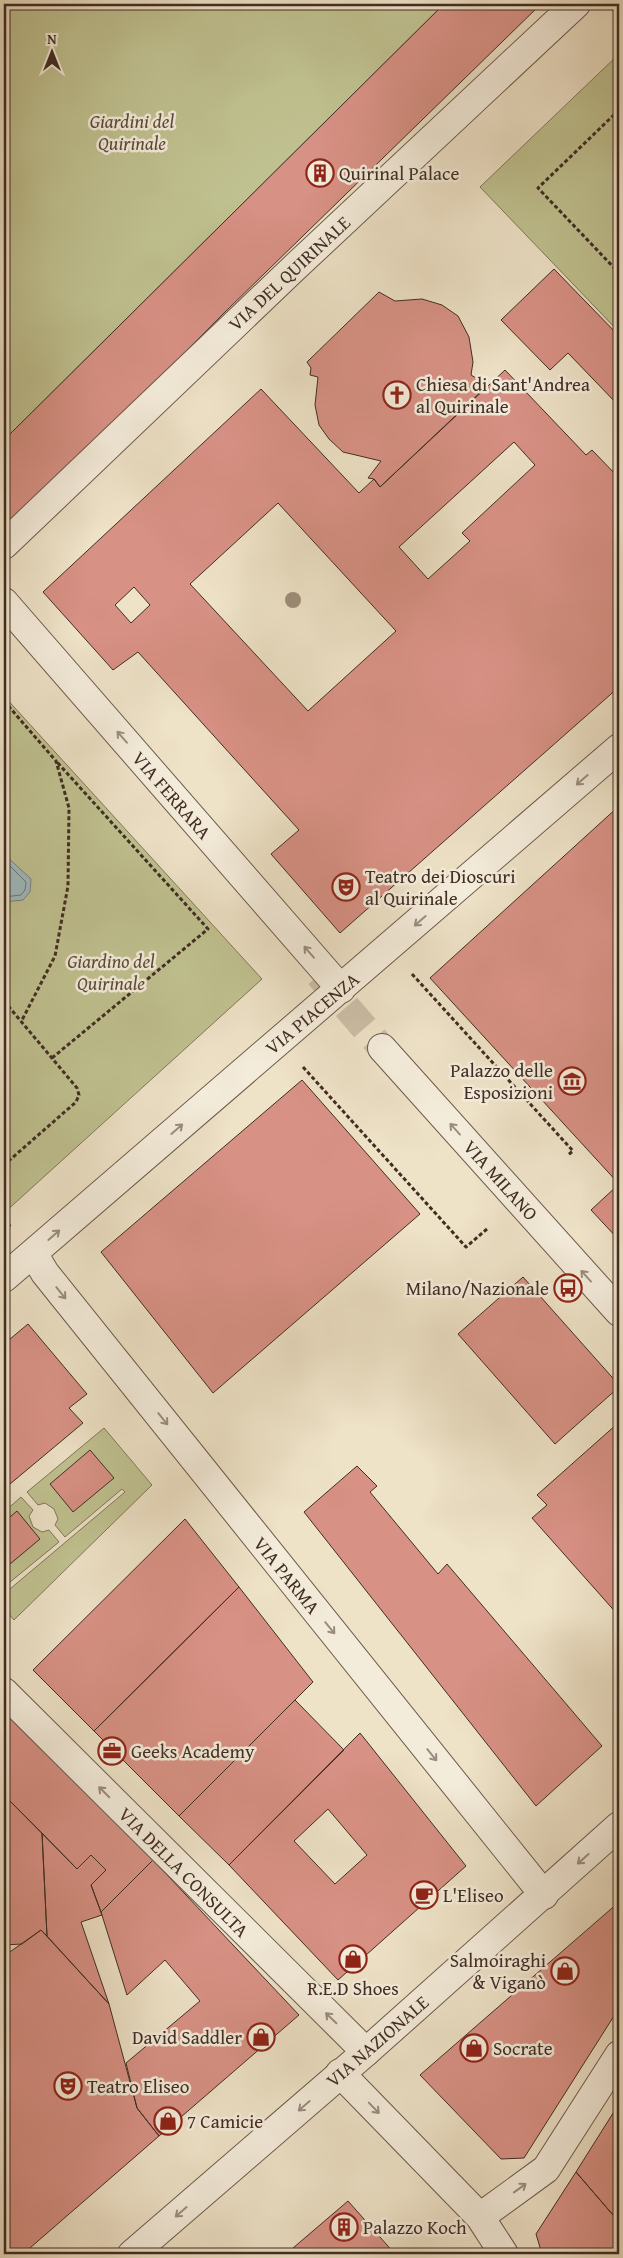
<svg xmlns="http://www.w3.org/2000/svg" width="623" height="2258" viewBox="0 0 623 2258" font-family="'Gentium Book Plus',serif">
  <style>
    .green { fill: #c0c190; stroke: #80775a }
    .water { fill: #9fbac0; stroke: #798281 }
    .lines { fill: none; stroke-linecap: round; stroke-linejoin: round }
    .shore { stroke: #707472; stroke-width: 1 }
    .building { fill: #d89185; stroke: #402d23; fill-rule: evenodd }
    .tertiary-tunnel { stroke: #cbbea6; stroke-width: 28; stroke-dasharray: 28 14; stroke-linecap: butt }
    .minor-casing { stroke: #6c5a4c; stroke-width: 30 }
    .tertiary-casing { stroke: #6c5a4c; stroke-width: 30 }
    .path { stroke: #402d23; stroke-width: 3; stroke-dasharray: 4 2.5; stroke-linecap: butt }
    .minor { stroke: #f4ecdb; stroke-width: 28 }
    .tertiary { stroke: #f4ecdb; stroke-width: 28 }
    .tree { fill: #9d8f79 }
    .oneway { stroke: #9a8c7f }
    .labels { text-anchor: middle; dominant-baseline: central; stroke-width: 5; stroke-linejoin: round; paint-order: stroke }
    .park-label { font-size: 19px; font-style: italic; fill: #5a4b39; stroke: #f4ecdb }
    .poi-label { font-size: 19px; fill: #402d23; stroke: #f4ecdb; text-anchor: start }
    .street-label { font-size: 19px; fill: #402d23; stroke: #f4ecdb }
  </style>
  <rect width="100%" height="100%" fill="#eee2c7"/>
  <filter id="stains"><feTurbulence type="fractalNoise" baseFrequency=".004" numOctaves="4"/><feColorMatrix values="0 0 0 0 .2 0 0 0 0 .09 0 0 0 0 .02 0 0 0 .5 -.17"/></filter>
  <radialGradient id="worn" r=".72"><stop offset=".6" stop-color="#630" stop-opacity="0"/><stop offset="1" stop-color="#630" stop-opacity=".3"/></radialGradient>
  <!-- green -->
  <path class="green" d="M4 4H444L4 440Z
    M619 54V332L480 187Z
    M4 696 262 979 4 1213Z
    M104 1428 152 1485 14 1620 4 1608V1594L125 1492 122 1489 65 1537 55 1525 58 1519 54 1509 45 1503 38 1505 27 1492Z
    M21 1497 33 1510 29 1516 33 1527 42 1532 49 1530 59 1542 4 1587V1512Z"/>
  <!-- water -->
  <path class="water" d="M4 854 31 879 30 892 23 900 4 902Z"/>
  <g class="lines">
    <!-- shore -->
    <path class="shore" d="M4 860 26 882 25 890 21 895 4 897"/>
  </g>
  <!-- building -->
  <path class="building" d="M444 4H541L225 312 4 535V440Z
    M554 269 619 336V406L568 353 550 370 501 320Z
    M379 292 395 301 422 299 442 305 458 316 469 337 473 362 471 375 488 385 380 487 374 479 368 478 381 461 343 452 329 439 319 425 315 405 318 377 310 375 311 368 307 362Z
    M505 370 586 455 592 450 619 478V687L340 933 271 854 299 830 138 652 113 670 43 592 261 389 359 493 374 479 380 487ZM514 442 535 465 462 533 470 541 428 579 399 547ZM278 503 396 631 308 711 190 584ZM134 587 150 605 131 623 115 605Z
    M619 806V1184L430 978Z
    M302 1080 420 1214 213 1393 101 1252Z
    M619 1184V1240L591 1210Z
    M523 1277 619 1385V1387L555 1444 458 1334Z
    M28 1324 87 1394 69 1408 83 1423 4 1489V1344Z
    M617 1424 619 1427V1616L532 1518 547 1505 537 1495Z
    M90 1450 114 1478 73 1512 50 1484Z
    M357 1466 377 1486 370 1492 438 1574 447 1564 602 1746 536 1806 304 1512Z
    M17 1511 40 1539 4 1569V1522Z
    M185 1519 239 1587 94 1731 33 1670Z
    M239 1587 313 1682 179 1816 94 1731Z
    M295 1700 344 1750 229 1865 179 1816Z
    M4 1711 153 1860 101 1912 91 1885 106 1870 91 1855 77 1869 4 1795Z
    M360 1733 466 1866 338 1980 229 1865ZM328 1809 367 1855 335 1884 294 1841Z
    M4 1795 42 1833 47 1936 41 1930 22 1944 4 1945Z
    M42 1833 77 1869 91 1855 106 1870 91 1885 102 1915 81 1922 109 2004 47 1936Z
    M153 1860 299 2015 159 2136 137 2108 126 2063 200 2001 165 1960 127 1995 101 1912Z
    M619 1902V2008L524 2158 501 2159 420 2075Z
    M41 1930 109 2004 137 2108 159 2136 23 2254H4V1956Z
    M615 2110 619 2115V2210L613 2215 576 2172Z
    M576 2172 613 2215 619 2210V2254H542L536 2234Z
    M348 2201 395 2254H286Z"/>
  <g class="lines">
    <!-- tertiary-tunnel -->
    <path class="tertiary-tunnel" d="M319 975 382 1048"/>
    <!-- minor casing -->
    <g class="minor-casing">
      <path id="minor" d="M4 602 341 989
        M33 1253 45 1273 544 1895
        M4 1278 619 748
        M4 1692 366 2052
        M340 2073 480 2217 504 2254
        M480 2217 546 2169 619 2055"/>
    </g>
    <!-- tertiary casing -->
    <g class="tertiary-casing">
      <path id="tertiary" d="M4 545 293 269 576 4
        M382 1048 619 1312
        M132 2254 366 2052 619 1826"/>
    </g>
    <!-- path -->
    <path class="path" d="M611 7 619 16
      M619 110 538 188 619 273
      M619 137 614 155 619 182
      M4 701 56 761 69 808 68 886 55 956 21 1022
      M412 974 573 1151 568 1155
      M4 1001 77 1088 79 1095 76 1102 4 1165
      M52 1058 208 929 56 761
      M303 1067 466 1247 487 1229
      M4 1218 11 1228"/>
    <!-- minor -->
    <use href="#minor" class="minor"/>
    <!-- tertiary -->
    <use href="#tertiary" class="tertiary"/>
  </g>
  <!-- trees -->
  <circle class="tree" cx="293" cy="600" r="8"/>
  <!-- one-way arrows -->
  <defs><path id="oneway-shaft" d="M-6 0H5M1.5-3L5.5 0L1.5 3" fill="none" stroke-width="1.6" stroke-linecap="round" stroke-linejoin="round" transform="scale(1.25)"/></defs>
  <g class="oneway">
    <use href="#oneway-shaft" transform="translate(122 737) rotate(-131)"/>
    <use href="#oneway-shaft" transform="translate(582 780) rotate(139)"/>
    <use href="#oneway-shaft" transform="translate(420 921) rotate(139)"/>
    <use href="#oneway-shaft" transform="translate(309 952) rotate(-131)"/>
    <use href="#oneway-shaft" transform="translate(177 1129) rotate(-41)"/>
    <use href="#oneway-shaft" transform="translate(455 1129) rotate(-132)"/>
    <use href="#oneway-shaft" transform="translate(54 1235) rotate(-41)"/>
    <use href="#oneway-shaft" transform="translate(586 1276) rotate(-132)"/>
    <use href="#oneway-shaft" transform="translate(61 1293) rotate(51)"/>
    <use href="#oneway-shaft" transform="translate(163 1419) rotate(51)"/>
    <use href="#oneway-shaft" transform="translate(330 1628) rotate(51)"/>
    <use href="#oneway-shaft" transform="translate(432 1755) rotate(51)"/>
    <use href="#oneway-shaft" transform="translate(104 1792) rotate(-135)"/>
    <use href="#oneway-shaft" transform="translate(583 1859) rotate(138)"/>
    <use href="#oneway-shaft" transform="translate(331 2018) rotate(-136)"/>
    <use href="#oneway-shaft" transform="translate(304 2106) rotate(139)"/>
    <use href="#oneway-shaft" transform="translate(374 2108) rotate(46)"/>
    <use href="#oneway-shaft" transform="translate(520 2188) rotate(-36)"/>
    <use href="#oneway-shaft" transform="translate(181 2212) rotate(139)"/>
  </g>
  <!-- icons -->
  <defs>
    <g id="building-ring" transform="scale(1.4375)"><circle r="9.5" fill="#f4ecdb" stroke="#8f2418" stroke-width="1.5"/><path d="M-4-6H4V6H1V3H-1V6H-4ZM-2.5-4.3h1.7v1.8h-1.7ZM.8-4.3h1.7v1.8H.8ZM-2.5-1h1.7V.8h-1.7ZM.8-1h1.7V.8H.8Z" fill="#8f2418"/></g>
    <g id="church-ring" transform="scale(1.4375)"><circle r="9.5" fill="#f4ecdb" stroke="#8f2418" stroke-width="1.5"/><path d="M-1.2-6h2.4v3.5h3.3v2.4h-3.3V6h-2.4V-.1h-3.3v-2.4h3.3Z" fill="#8f2418"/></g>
    <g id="theatre-ring" transform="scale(1.4375)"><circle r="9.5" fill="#f4ecdb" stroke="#8f2418" stroke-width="1.5"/><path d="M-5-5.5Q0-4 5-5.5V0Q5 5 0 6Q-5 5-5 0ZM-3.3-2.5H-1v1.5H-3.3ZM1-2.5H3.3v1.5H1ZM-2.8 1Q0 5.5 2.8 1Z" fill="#8f2418"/></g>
    <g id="museum-ring" transform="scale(1.4375)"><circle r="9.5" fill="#f4ecdb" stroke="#8f2418" stroke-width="1.5"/><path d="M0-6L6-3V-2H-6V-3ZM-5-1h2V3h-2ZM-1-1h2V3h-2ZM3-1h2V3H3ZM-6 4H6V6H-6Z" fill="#8f2418"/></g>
    <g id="bus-ring" transform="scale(1.4375)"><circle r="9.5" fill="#f4ecdb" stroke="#8f2418" stroke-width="1.5"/><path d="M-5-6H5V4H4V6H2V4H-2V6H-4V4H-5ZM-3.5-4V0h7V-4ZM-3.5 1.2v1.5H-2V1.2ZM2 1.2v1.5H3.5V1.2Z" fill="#8f2418"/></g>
    <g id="office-ring" transform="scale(1.4375)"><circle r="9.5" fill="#f4ecdb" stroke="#8f2418" stroke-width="1.5"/><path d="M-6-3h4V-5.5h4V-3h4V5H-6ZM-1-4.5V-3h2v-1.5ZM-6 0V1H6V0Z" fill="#8f2418"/></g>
    <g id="cafe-ring" transform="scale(1.4375)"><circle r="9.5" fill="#f4ecdb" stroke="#8f2418" stroke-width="1.5"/><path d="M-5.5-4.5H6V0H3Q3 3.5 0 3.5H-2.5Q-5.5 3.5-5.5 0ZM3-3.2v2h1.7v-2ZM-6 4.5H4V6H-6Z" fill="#8f2418"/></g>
    <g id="shop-ring" transform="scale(1.4375)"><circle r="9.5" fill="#f4ecdb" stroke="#8f2418" stroke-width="1.5"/><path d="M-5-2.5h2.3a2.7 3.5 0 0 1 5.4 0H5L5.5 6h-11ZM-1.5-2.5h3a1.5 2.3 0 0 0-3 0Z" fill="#8f2418"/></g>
  </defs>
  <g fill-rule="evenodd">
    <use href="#building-ring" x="320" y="173"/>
    <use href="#church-ring" x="397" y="395"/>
    <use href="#theatre-ring" x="346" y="887"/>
    <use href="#museum-ring" x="572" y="1081"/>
    <use href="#bus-ring" x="568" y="1288"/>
    <use href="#office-ring" x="112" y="1751"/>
    <use href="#cafe-ring" x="424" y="1895"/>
    <use href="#shop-ring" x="353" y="1959"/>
    <use href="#shop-ring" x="565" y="1971"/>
    <use href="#shop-ring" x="261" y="2037"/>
    <use href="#shop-ring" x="474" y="2048"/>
    <use href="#theatre-ring" x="68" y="2086"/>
    <use href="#shop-ring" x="168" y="2121"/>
    <use href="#building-ring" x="344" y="2227"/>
  </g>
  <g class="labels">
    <!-- park labels -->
    <g class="park-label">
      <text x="132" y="121">Giardini del<tspan x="132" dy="22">Quirinale</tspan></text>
      <text x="111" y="961">Giardino del<tspan x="111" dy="22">Quirinale</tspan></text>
    </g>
    <!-- poi labels -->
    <g class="poi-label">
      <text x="339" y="173">Quirinal Palace</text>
      <text x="416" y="384">Chiesa di Sant'Andrea<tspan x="416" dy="22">al Quirinale</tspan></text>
      <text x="365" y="876">Teatro dei Dioscuri<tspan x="365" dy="22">al Quirinale</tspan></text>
      <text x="553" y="1070" text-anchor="end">Palazzo delle<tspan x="553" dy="22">Esposizioni</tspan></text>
      <text x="549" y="1288" text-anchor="end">Milano/Nazionale</text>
      <text x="131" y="1751">Geeks Academy</text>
      <text x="443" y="1895">L'Eliseo</text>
      <text x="546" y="1960" text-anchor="end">Salmoiraghi<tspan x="546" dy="22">&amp; Viganò</tspan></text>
      <text x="353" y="1988" text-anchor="middle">R.E.D Shoes</text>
      <text x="242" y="2037" text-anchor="end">David Saddler</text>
      <text x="493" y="2048">Socrate</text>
      <text x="87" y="2086">Teatro Eliseo</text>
      <text x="187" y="2121">7 Camicie</text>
      <text x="363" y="2227">Palazzo Koch</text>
    </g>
    <!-- street labels -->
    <g class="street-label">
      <text transform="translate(289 273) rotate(-43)">VIA DEL QUIRINALE</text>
      <text transform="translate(172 795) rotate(49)">VIA FERRARA</text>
      <text transform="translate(312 1013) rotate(-40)">VIA PIACENZA</text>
      <text transform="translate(501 1180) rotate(48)">VIA MILANO</text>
      <text transform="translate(287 1575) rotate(51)">VIA PARMA</text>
      <text transform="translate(184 1872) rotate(45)">VIA DELLA CONSULTA</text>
      <text transform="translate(377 2041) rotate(-41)">VIA NAZIONALE</text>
    </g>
  </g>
  <!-- margin -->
  <rect width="623" height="2258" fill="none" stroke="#eee2c7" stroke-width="20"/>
  <rect x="5" y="5" width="613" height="2248" fill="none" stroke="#402d23" stroke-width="2.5"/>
  <rect x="10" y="10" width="603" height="2238" fill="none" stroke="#402d23"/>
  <!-- north arrow -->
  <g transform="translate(52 52)" stroke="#f4ecdb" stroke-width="4" paint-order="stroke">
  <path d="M0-4L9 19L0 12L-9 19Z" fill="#402d23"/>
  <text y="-8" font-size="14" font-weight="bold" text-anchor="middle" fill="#402d23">N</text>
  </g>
  <rect width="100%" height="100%" filter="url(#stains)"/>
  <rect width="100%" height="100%" fill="url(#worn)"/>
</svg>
